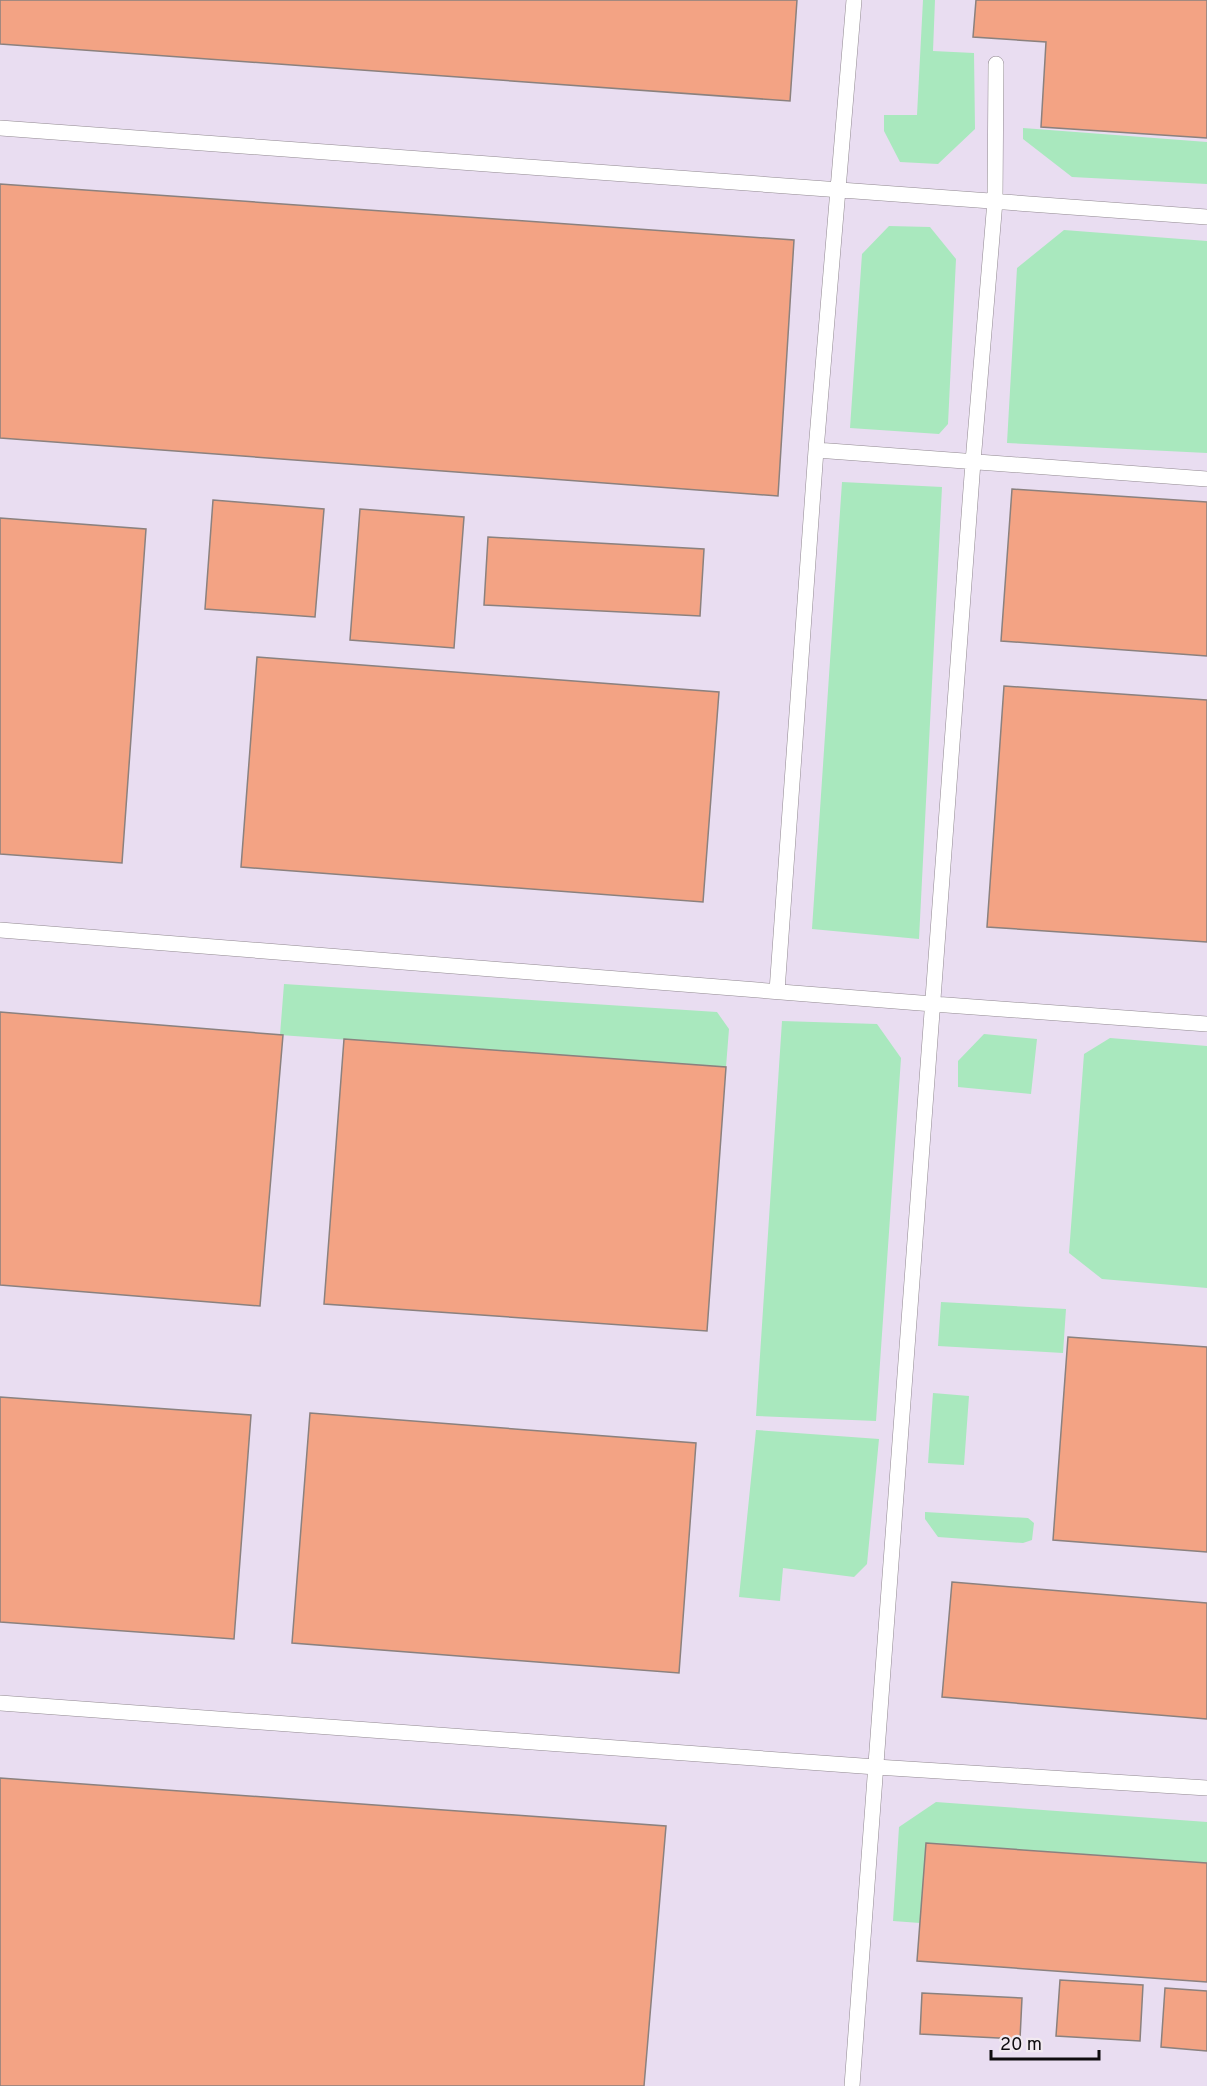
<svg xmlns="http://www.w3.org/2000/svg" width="1207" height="2086" viewBox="0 0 1207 2086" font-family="Overpass,sans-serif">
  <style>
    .industrial { fill: #e9ddf1 }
    .green { fill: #a9e8be }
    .building { fill: #f3a384; stroke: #8b817e; stroke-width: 1.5 }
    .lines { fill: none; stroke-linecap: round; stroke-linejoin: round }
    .service-casing { stroke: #918990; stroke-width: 16 }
    .service { stroke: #fff; stroke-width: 15 }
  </style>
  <rect width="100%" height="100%" fill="#f1e9f0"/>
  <!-- industrial -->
  <path class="industrial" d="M0 0H1207V2086H0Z"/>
  <!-- green -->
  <path class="green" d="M923 0H935L933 51 974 53 975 129 938 164 900 162 884 131V115H917Z
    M1023 128 1207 142V184L1072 177 1023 139Z
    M889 226 930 227 956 259 948 424 939 434 850 428 862 254Z
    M1064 230 1207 241V453L1007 443 1017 268Z
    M842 482 942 487 919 939 812 929Z
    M284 984 717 1012 729 1029 726 1067 280 1035Z
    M782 1021 877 1024 901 1058 876 1421 756 1416Z
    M984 1034 1037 1039 1031 1094 958 1087V1061Z
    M1110 1038 1207 1046V1288L1102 1279 1069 1253 1084 1054Z
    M941 1302 1066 1309 1063 1353 938 1346Z
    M933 1393 969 1396 964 1465 928 1463Z
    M756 1430 879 1439 867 1564 854 1577 783 1568 780 1601 739 1597Z
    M925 1512 1028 1518 1034 1523 1032 1540 1023 1543 938 1537 925 1519Z
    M936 1802 1207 1822V1863L930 1843 920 1923 893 1921 899 1827Z"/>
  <!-- building -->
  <path class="building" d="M0 0H797L790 101 0 44Z
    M976 0H1207V138L1041 127 1046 42 973 37Z
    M0 184 794 240 778 496 0 438Z
    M1012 489 1207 502V656L1001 641Z
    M213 500 324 509 315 617 205 609Z
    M360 509 464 517 454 648 350 640Z
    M0 518 146 529 122 863 0 854Z
    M488 537 704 549 700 616 484 605Z
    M257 657 719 692 703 902 241 867Z
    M1004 686 1207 700V942L987 927Z
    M0 1012 283 1035 260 1306 0 1285Z
    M344 1039 726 1067 707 1331 324 1304Z
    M1068 1337 1207 1347V1552L1053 1540Z
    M0 1397 251 1415 234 1639 0 1622Z
    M310 1413 696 1443 679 1673 292 1643Z
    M952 1582 1207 1603V1719L942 1697Z
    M0 1778 666 1826 644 2086H0Z
    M926 1843 1207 1863V1982L917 1961Z
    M1060 1980 1143 1985 1140 2041 1056 2036Z
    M1165 1988 1207 1991V2051L1161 2047Z
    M922 1993 1022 1998 1020 2039 920 2034Z"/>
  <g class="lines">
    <!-- service casing -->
    <g class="service-casing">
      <path id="service" d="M0 128 1207 217
        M816 450 1207 479
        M0 930 933 1004 1207 1024
        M777 991 816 450 854 0
        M0 1703 876 1767 1207 1788
        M852 2086 973 462 995 201 996 64"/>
    </g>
    <!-- service -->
    <use href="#service" class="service"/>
  </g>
  <!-- scale -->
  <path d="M991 2050v9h108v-9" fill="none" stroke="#0f0c0f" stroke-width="3"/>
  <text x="1000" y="2050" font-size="18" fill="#0f0c0f" stroke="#f1e9f0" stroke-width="4.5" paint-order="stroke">20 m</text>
</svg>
